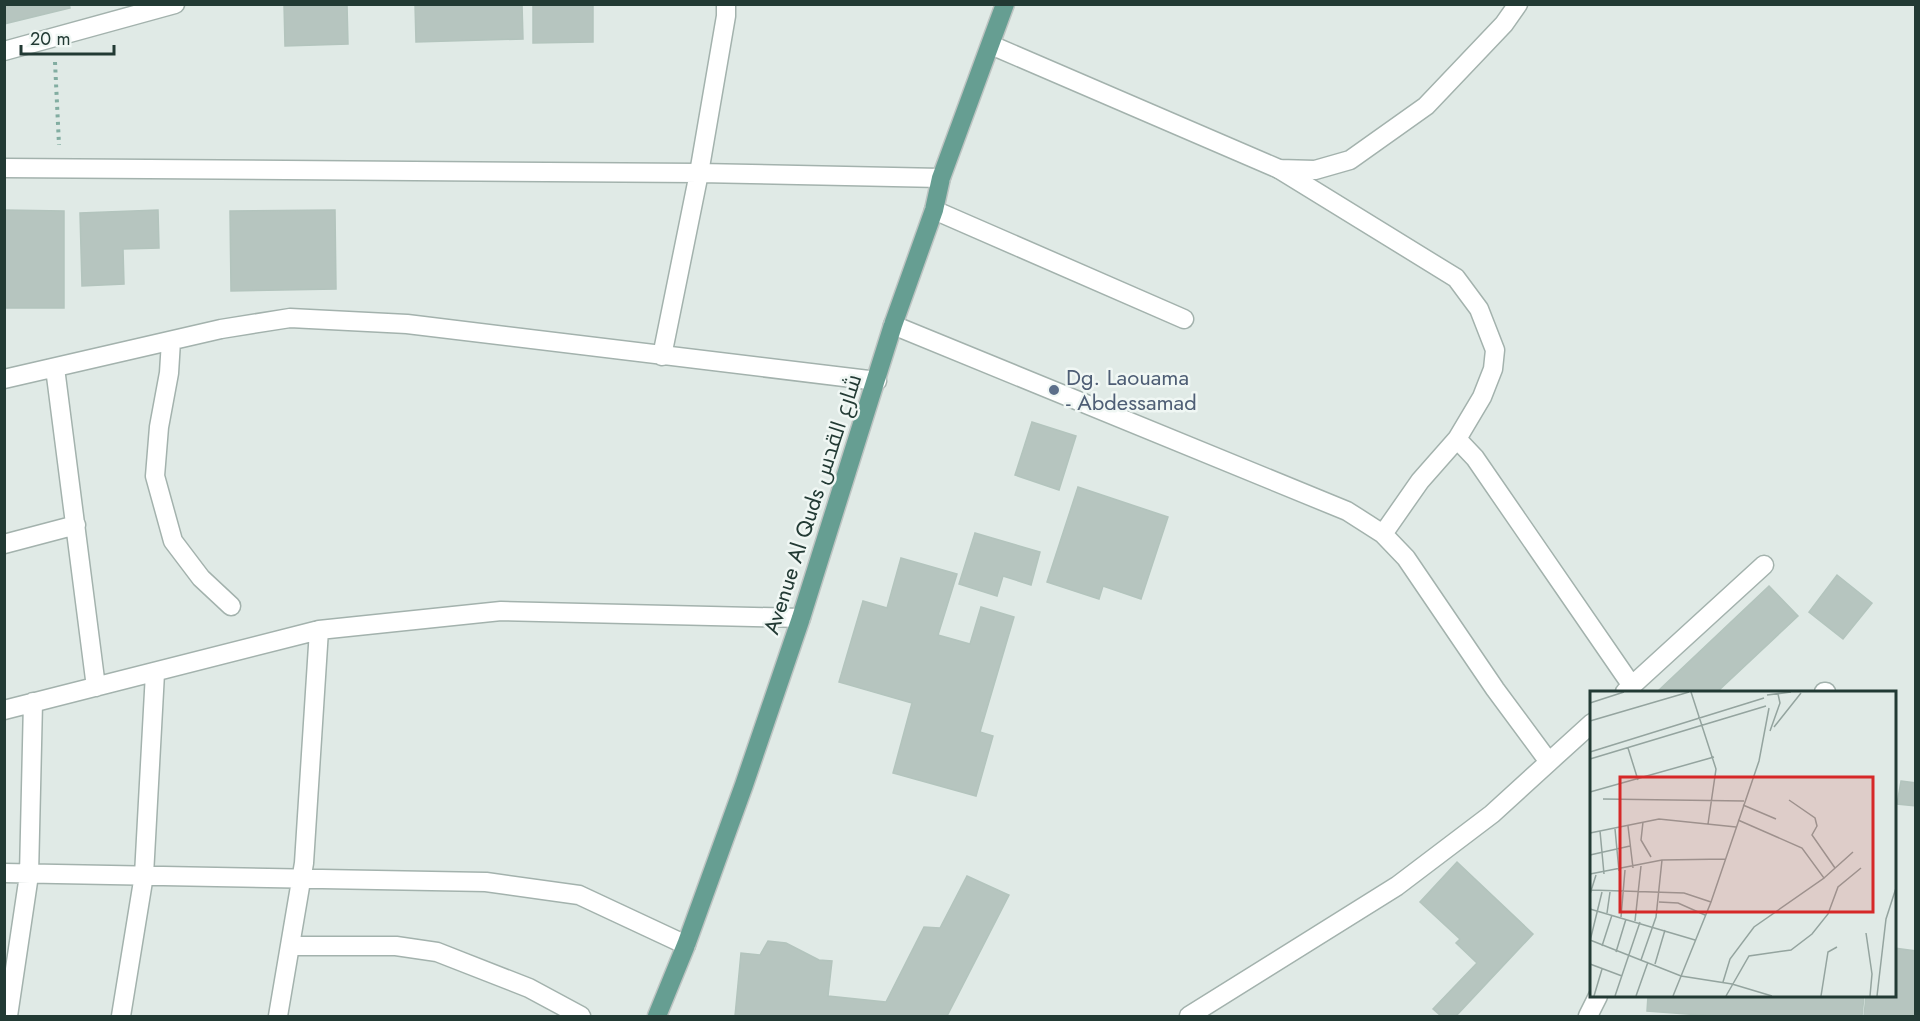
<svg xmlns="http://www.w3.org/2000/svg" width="1920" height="1021" viewBox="0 0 1920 1021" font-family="Jost,Cairo,sans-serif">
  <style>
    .building { fill: #b6c5bf; stroke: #b3c4bd; stroke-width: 1.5 }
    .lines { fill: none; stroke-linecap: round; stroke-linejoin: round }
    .service-casing { stroke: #a3b2ad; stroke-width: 21 }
    .minor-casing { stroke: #a3b2ad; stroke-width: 21 }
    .primary-casing { stroke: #bdc4c2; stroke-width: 21 }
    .path { stroke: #82ada1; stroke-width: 4; stroke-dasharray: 3 4.5; stroke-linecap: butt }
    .service { stroke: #fff; stroke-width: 18 }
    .minor { stroke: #fff; stroke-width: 18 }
    .primary { stroke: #669e92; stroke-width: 18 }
    .service-dot { fill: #5c6f8a; stroke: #f0f7f4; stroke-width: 2 }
    .labels { text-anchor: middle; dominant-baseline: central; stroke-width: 5; stroke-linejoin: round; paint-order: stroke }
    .service-label { font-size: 22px; fill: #4e5e75; stroke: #f0f7f4; text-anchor: start }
    .street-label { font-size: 22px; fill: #223a34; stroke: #f0f7f4 }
    .inset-road { fill: none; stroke: #94a49f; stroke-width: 1.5 }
    .view { fill: #d62828; fill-opacity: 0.15; stroke: #d62828; stroke-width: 3 }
    .inset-edge { fill: none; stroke: #223a34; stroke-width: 3 }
  </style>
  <rect width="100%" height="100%" fill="#e0eae6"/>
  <!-- building -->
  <path class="building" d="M4 4H69L70 8 4 24Z
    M284 4H347L348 44 285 46Z
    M415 4H522L523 39 416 42Z
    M533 4H593V42L533 43Z
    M4 210 64 211V308H4Z
    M158 210 159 248 123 249 124 284 82 286 80 213Z
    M335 210 336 289 231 291 230 211Z
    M1032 422 1076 436 1059 490 1015 475Z
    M1078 487 1168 517 1141 599 1103 586 1099 599 1047 582Z
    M975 533 1040 552 1031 585 1003 576 997 596 959 584Z
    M901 558 957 574 938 635 970 644 981 607 1014 617 980 732 993 736 976 796 893 773 912 703 839 682 863 601 887 608Z
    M1837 575 1872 603 1843 639 1809 612Z
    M1769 586 1798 616 1717 692H1657Z
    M1901 781 1916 783V806L1897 804Z
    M1457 862 1533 934 1456 1016H1441L1433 1009 1477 963 1456 943 1460 939 1420 902Z
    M967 876 1009 895 947 1016H735L741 953 760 955 768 941 786 943 819 960 832 961 828 996 886 1002 924 927 940 928Z
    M1894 948 1916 951V1016H1864L1866 996H1894Z
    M1648 996H1864L1862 1016H1714L1647 1011Z"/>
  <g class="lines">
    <!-- service casing -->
    <g class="service-casing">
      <path id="service" d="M991 45 1279 169 1315 170 1350 160 1426 106 1504 24 1518 4"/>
    </g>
    <!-- minor casing -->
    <g class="minor-casing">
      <path id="minor" d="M4 51 175 4
        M4 168 699 173 941 178
        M1279 169 1456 278 1479 309 1495 350 1493 369 1482 397 1457 439 1475 458 1632 686
        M934 210 1184 319
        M893 325 1347 511 1383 534 1406 558 1495 689 1549 762 1492 814 1397 886 1189 1016
        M171 341 169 373 159 427 155 476 173 541 201 578 231 606
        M662 356 699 173 726 16V4
        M55 368 96 687
        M4 379 221 329 290 318 407 324 877 381
        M1383 534 1420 481 1457 439
        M4 544 76 525
        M1625 692 1764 565
        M1824 692H1826
        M4 710 319 630 501 611 801 618
        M1549 762 1592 723
        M4 873 486 882 579 895 686 945
        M290 946H396L437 952 529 988 581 1016
        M8 1016 29 875 33 702
        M121 1016 144 875 155 673
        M278 1016 304 863 319 630
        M1588 1016 1598 996"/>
    </g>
    <!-- primary casing -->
    <g class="primary-casing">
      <path id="primary" d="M657 1016 686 945 744 785 801 618 893 325 934 210 941 178 1005 4"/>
    </g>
    <!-- path -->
    <path class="path" d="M55 62 59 145"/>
    <!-- service -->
    <use href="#service" class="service"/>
    <!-- minor -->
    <use href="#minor" class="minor"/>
    <!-- primary -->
    <use href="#primary" class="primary"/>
  </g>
  <!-- markers -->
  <circle class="service-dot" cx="1054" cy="390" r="6"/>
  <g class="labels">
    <!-- service labels -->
    <g class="service-label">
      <text x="1066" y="377">Dg. Laouama<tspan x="1066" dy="25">- Abdessamad</tspan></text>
    </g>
    <!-- street labels -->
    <g class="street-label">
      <text transform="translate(812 504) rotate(-72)">Avenue Al Quds شارع القدس</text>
    </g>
  </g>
  <!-- overview -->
  <g transform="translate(1590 691)">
    <rect width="306" height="306" fill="#e0eae6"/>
    <path class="inset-road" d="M101 1 126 78 118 133M177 4 201 1M0 12 34 1M0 30 99 1M184 36 211 2M180 40 190 12 188 3M38 57 48 89M0 61 174 7M0 68 176 15M0 101 124 66M13 108 154 110M199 109 225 127 227 135 222 144 245 177M153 114 186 128M53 131 51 149 61 166M38 135 43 177M25 138 29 180M10 140 14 183M0 142 69 128 146 136M0 164 40 155M0 183 72 169 136 168M234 187 263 161M1 199 94 202 121 211M0 203 6 184M69 211 88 212 115 224M0 218 105 249M17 222 20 201M31 226 35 179M45 230 51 175M276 242 282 283 280 305M0 249 91 285 142 293 182 305M0 250 12 201M12 255 22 224M26 261 36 228M51 269 66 226 72 169M0 273 32 285M65 273 75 239M133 291 140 268 164 236 234 187 212 157 148 129M4 305 12 278M25 305 50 231M46 305 58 271M83 305 121 211 169 70 179 17M136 305 159 265 201 259 222 243 238 223 248 196 271 177M231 305 238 261 247 256M287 305 296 228 306 197"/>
    <path class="view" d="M30 86H283V221H30Z"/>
    <rect width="306" height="306" class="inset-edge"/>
  </g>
  <!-- border -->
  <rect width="1920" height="1021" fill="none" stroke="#223a34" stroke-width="12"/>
  <!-- scale -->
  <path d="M21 45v9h93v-9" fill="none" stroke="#223a34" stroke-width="3"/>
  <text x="30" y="45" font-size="18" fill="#223a34" stroke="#f0f7f4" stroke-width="4.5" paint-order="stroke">20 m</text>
</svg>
